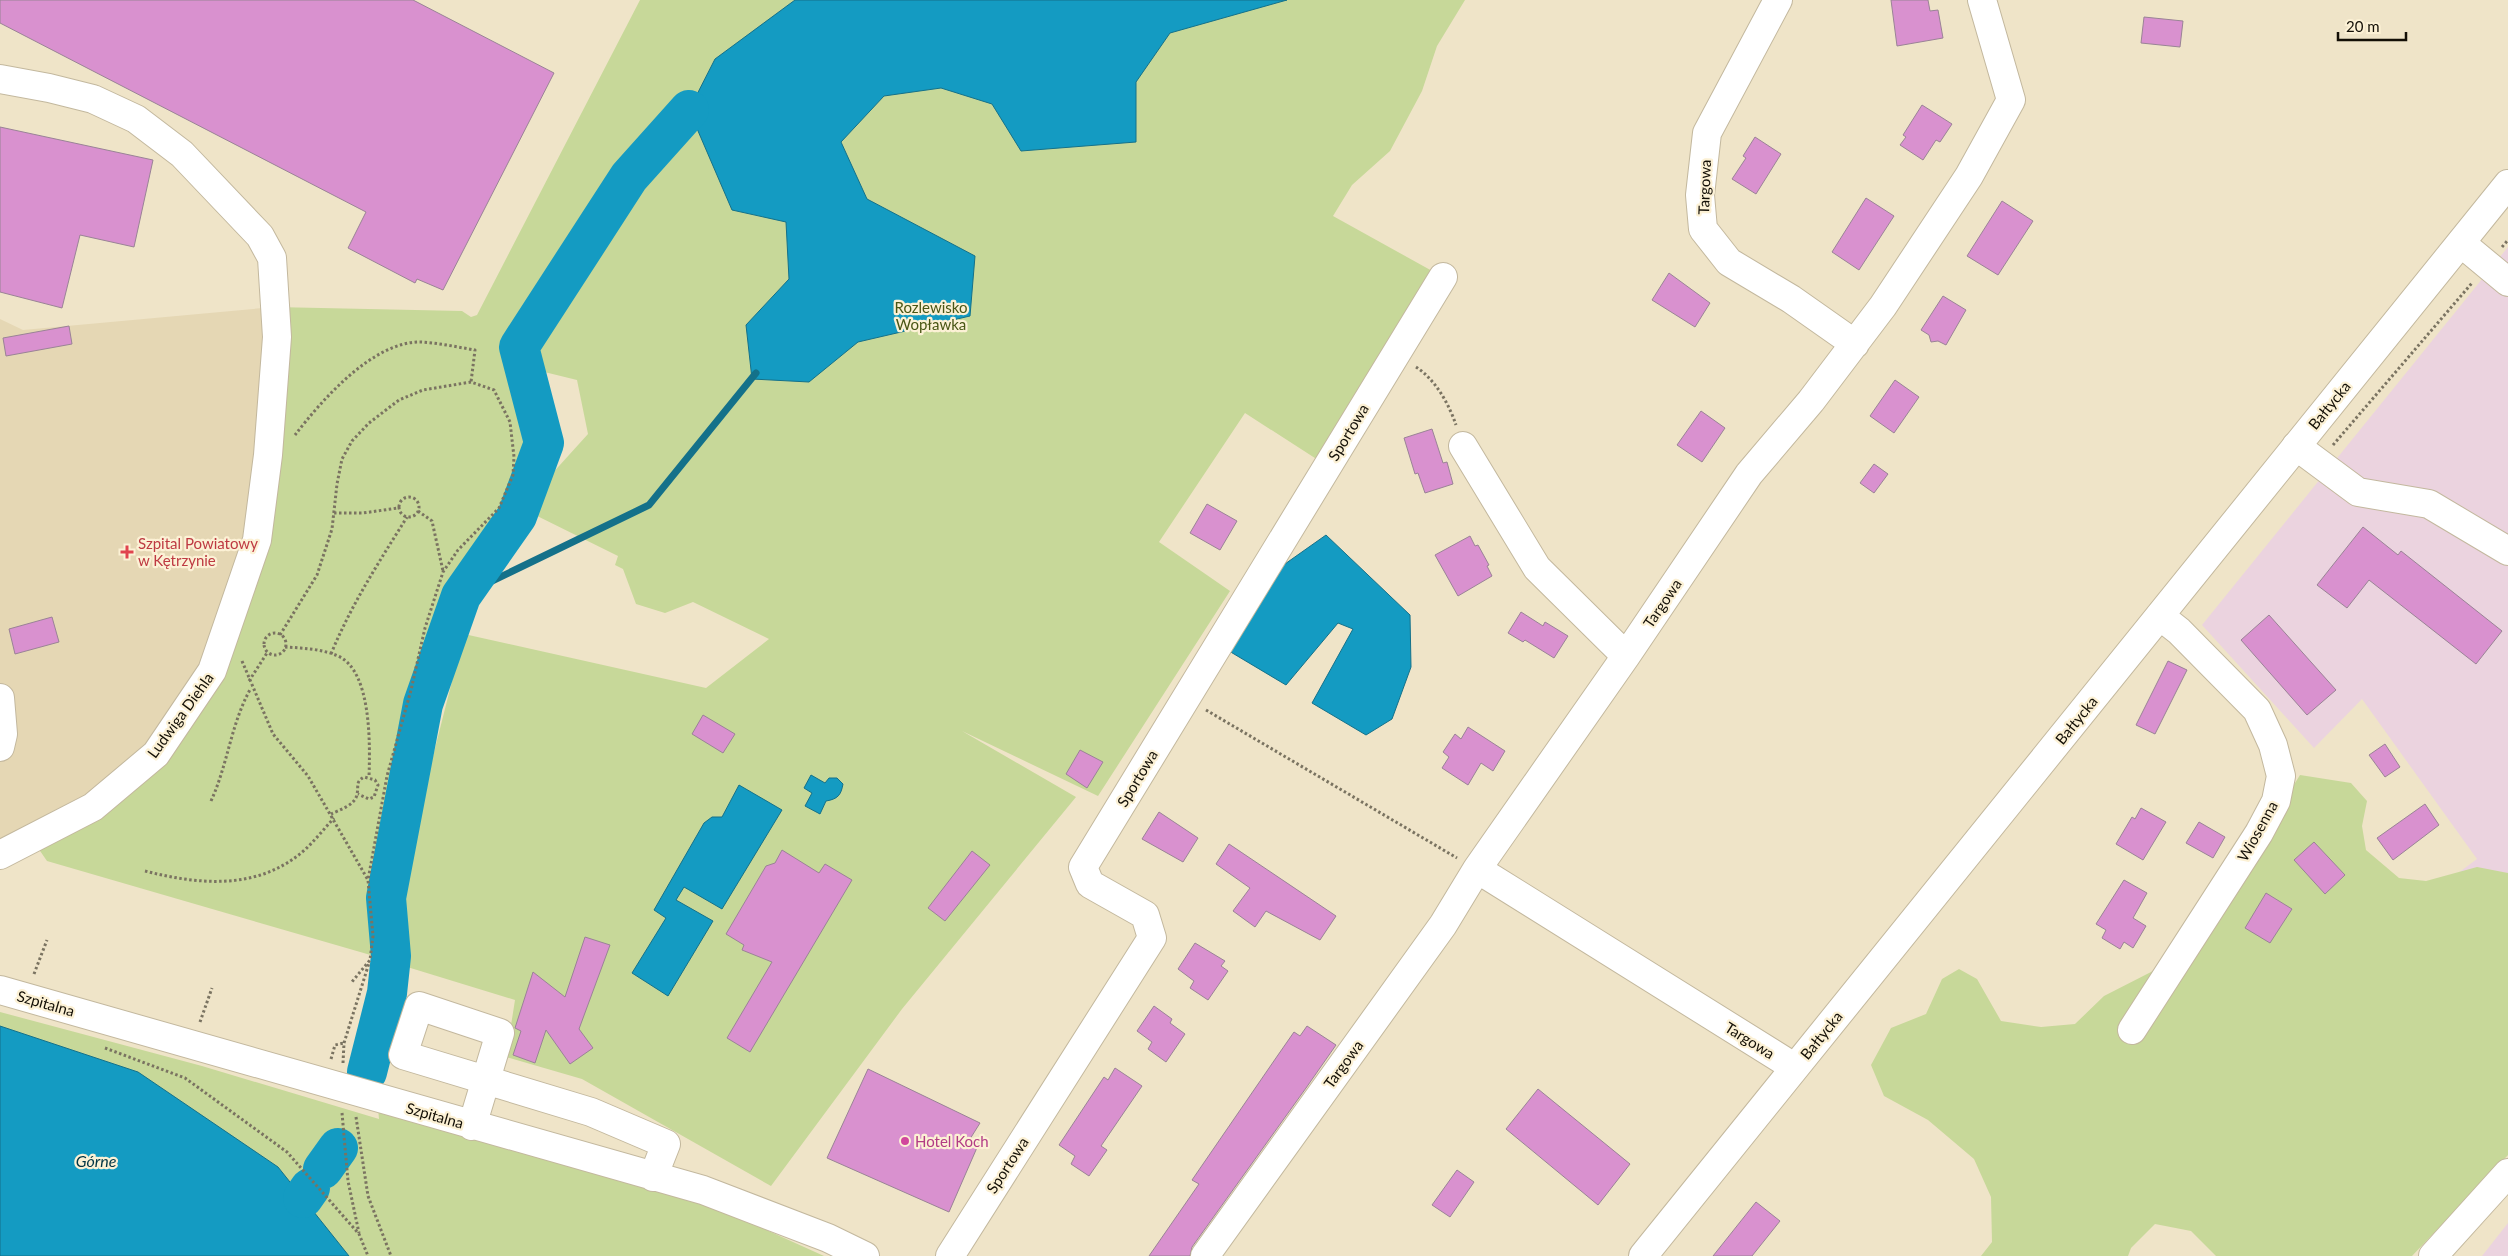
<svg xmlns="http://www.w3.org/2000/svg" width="2508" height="1256" viewBox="0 0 2508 1256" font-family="Lato,sans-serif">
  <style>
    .built { fill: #e5d7b4 }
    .industrial { fill: #ebd3df }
    .green { fill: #c7d899 }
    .water { fill: #149bc2; stroke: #14718a }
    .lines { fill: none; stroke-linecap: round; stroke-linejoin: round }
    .stream { stroke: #14718a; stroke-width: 7 }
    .river { stroke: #149bc2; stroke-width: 40 }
    .building { fill: #d991cf; stroke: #9a8396 }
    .minor-casing { stroke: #c3b89e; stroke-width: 30 }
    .major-casing { stroke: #c3b89e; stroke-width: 30 }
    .path { stroke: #7a7361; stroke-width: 3; stroke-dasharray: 2.5 2.5; stroke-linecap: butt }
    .minor { stroke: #fff; stroke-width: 28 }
    .major { stroke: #fff; stroke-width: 28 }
    .health-dot { fill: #e0444e; stroke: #fcf1d5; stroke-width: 2 }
    .hotel-dot { fill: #d1479c; stroke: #fcf1d5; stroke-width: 2 }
    .labels { text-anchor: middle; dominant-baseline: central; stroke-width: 4.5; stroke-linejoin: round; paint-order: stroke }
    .street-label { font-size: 15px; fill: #130f06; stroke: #fcf1d5 }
    .park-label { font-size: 15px; fill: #495615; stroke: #fcf1d5 }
    .health-label { font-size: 15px; fill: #be3a42; stroke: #fcf1d5; text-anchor: start }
    .hotel-label { font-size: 15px; fill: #b23c85; stroke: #fcf1d5; text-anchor: start }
    .water-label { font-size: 16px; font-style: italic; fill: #003545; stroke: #fcf1d5 }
  </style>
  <rect width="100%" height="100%" fill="#efe4c8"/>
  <!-- built -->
  <path class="built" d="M274 307 258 523 199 695 110 786 0 843V319L23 330Z"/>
  <!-- industrial -->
  <path class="industrial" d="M2508 247V1036L2427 896 2477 859 2362 699 2314 748 2202 625Z
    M2508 1223V1256H2482Z"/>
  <!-- green -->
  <path class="green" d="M640 0H1465L1437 46 1422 91 1390 151 1352 185 1333 216 1443 277 1318 460 1245 413 1159 542 1230 591 1098 796 962 731 1076 797 902 1009 771 1186 582 1079 506 1057 515 1000 404 966 398 894 464 634 706 688 769 639 693 602 665 613 636 604 623 569 615 565 618 556 521 508 588 434 577 380 524 367 544 443 517 516 461 596 423 704 386 898 391 956H374L47 861 27 832 110 786 162 744 232 632 274 307 462 311 471 317 477 315Z
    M2300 775 2351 783 2367 801 2362 826 2366 850 2399 878 2426 881 2477 867 2508 873V1155L2412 1256H2216L2191 1231 2155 1224 2131 1248 2128 1256H1981L1992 1242 1991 1197 1974 1159 1928 1120 1884 1096 1871 1065 1891 1028 1926 1014 1942 979 1959 969 1977 979 2001 1021 2041 1027 2075 1024 2104 996 2151 972 2197 941Z
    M0 1012 202 1066 379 1119 378 1108 641 1173 824 1256H0Z"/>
  <!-- water -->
  <path class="water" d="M795 0H1287L1170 33 1136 82V142L1021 151 992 104 941 88 884 96 841 142 867 199 975 256 970 316 858 342 809 382 752 379 746 325 789 279 786 222 732 210 689 110 715 59Z
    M1326 535 1410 615 1411 667 1392 719 1366 735 1312 703 1353 629 1338 623 1286 685 1229 651 1275 571Z
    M811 775 825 783 829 778H837L843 784C841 795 838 799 826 801L820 814 805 806 812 793 804 788Z
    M739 785 782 810 722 909 684 887 676 900 713 921 668 996 632 973 666 918 654 910 704 823 712 817H722Z
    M0 1026 138 1072 278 1167 349 1256H0Z"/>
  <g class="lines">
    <!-- stream -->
    <path class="stream" d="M461 596 649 505 756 373"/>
    <!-- river -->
    <path class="river" d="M367 1072 387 993 391 956 386 898 423 704 461 596 517 516 544 443 519 347 629 177 689 110
      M323 1169 338 1148
      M303 1198 310 1188"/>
  </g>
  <!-- building -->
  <path class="building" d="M0 0H413L554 73 443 290 417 279 415 283 348 248 366 212 0 23Z
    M1891 0H1928L1930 11 1938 10 1943 38 1897 46Z
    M2144 17 2183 21 2180 47 2141 43Z
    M1922 105 1952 124 1940 142 1936 140 1923 160 1900 145 1906 137 1903 135Z
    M0 127 153 160 134 247 80 235 62 308 0 292Z
    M1755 137 1781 154 1756 194 1732 179 1746 158 1743 156Z
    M1866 198 1894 216 1859 270 1832 252Z
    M2002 201 2033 221 1998 275 1967 256Z
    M1669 273 1710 303 1695 327 1652 300Z
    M1943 296 1966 310 1946 345 1938 341 1931 342 1929 335 1921 330Z
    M69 326 72 344 6 356 3 338Z
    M1895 380 1919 397 1894 433 1870 416Z
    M1701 411 1725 428 1702 462 1677 445Z
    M1432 429 1443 463 1447 462 1453 484 1425 493 1418 473 1415 474 1404 438Z
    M1874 464 1888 474 1874 493 1860 483Z
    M1207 504 1237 521 1220 550 1190 533Z
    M2363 527 2398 555 2401 551 2502 631 2476 664 2369 580 2347 608 2317 585Z
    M1470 536 1475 546 1478 545 1489 565 1487 566 1492 576 1458 596 1435 555Z
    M1521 612 1543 626 1545 622 1568 636 1554 658 1525 640 1523 642 1508 633Z
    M2269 615 2336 690 2307 715 2241 640Z
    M52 617 59 642 15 654 9 629Z
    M2168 661 2187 670 2155 734 2136 725Z
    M703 715 735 734 723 753 692 734Z
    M1468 727 1505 751 1493 771 1481 763 1468 785 1442 768 1449 757 1443 752 1455 734 1461 739Z
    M2385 744 2400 767 2385 777 2369 755Z
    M1080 750 1103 762 1087 788 1066 774Z
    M2425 804 2439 825 2393 860 2377 838Z
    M2141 808 2166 822 2143 860 2116 844 2132 817 2135 819Z
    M1159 812 1198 838 1183 862 1142 839Z
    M2199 822 2225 837 2213 858 2186 843Z
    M2314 842 2345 875 2325 894 2294 860Z
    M1229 844 1336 916 1320 940 1266 911 1255 927 1233 911 1250 888 1216 864Z
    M782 850 819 873 825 864 852 880 750 1052 727 1038 772 962 742 950 744 945 726 934 766 866 775 863Z
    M972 851 990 865 945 921 928 908Z
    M2124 880 2147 893 2133 918 2146 926 2133 948 2124 942 2120 949 2102 938 2106 930 2096 924Z
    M2266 893 2292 909 2270 943 2245 928Z
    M585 937 610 945 579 1029 593 1048 570 1064 546 1030 535 1063 513 1055 521 1031 515 1028 533 972 565 997Z
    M1195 943 1225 961 1221 966 1228 971 1208 1000 1190 988 1194 981 1178 969Z
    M1154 1006 1172 1019 1170 1023 1185 1034 1166 1062 1148 1049 1152 1042 1137 1031Z
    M1307 1026 1336 1045 1306 1088 1192 1247 1190 1256H1149L1199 1184 1192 1180 1278 1055 1294 1032 1300 1036Z
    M1115 1068 1142 1086 1101 1146 1107 1150 1089 1176 1071 1164 1075 1156 1059 1145 1104 1077 1108 1080Z
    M868 1069 980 1123 970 1139 979 1143 949 1212 827 1158Z
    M1538 1089 1630 1164 1598 1205 1506 1129Z
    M1457 1170 1474 1182 1450 1217 1432 1205Z
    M1756 1202 1780 1221 1752 1256H1713Z"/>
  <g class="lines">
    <!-- minor casing -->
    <g class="minor-casing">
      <path id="minor" d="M1778 0 1707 133 1700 195 1703 229 1729 262 1791 299 1855 344
        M0 79 49 88 93 99 136 119 182 154 260 236 272 258 277 337 268 455 257 540 212 671 156 754 93 807 0 855
        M2461 243 2508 282
        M1463 446 1537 568 1626 656
        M2296 446 2358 492 2429 504 2508 551
        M0 698 3 734 0 747
        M1477 869 1626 656 1749 474 1811 401 1883 306 1969 176 2011 100 1982 0
        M0 990 703 1190 828 1238 865 1256
        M2132 1030 2259 833 2276 801 2281 776 2273 745 2257 710 2179 631 2160 616
        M472 1126 500 1033 419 1006 403 1055 591 1112 666 1144 653 1177
        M950 1256 1152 938 1145 915 1090 884 1083 867 1443 277
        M1205 1256 1443 925 1477 869 1794 1067
        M2433 1256 2508 1173"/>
    </g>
    <!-- major casing -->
    <g class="major-casing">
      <path id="major" d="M1643 1256 2508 184"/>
    </g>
    <!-- path -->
    <path class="path" d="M2502 247 2508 240
      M1416 367C1435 379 1449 404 1456 425
      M295 435C322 400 373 341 421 342 439 343 457 347 475 350L471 382
      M2333 445 2472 283
      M399 507a10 10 0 1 1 20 0a10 10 0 1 1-20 0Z
      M418 511 432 521 443 571
      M334 513H363L398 508
      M264 644a11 11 0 1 1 22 0a11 11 0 1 1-22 0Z
      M280 635 317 575 332 529 337 484 342 459 352 441 369 423 399 400 423 390 471 382 494 390 510 422 514 457 513 475 499 508 458 550 443 572 425 628 411 690 387 776 368 880
      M285 647C303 648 322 649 338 656 372 671 370 746 369 777
      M331 654C351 605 379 562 407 517
      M242 661 273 734 308 776 368 880 373 936 370 960 351 983
      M249 681 267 653
      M1206 710 1457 858
      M211 801C228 764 231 723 251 688
      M331 814C339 810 356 805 357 794 359 786 355 782 364 777L375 780 378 785 374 797 369 799 358 794
      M145 871C196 884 251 890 296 857 310 847 322 831 334 818
      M34 974 47 940
      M200 1022 212 988
      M105 1048 185 1078 287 1152 359 1234 368 1256
      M331 1059 335 1045 344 1043
      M343 1063 344 1043 369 963
      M342 1113 348 1181 359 1233
      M356 1117 368 1196 391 1256"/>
    <!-- minor -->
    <use href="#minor" class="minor"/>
    <!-- major -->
    <use href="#major" class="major"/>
  </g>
  <!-- markers -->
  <path class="health-dot" d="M124.5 544.5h5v5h5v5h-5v5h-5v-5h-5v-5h5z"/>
  <circle class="hotel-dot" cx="905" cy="1141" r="5"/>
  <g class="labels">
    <!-- street labels -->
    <g class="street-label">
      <text transform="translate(1704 187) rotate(-88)">Targowa</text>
      <text transform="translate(2329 405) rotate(-51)">Bałtycka</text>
      <text transform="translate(1348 432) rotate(-59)">Sportowa</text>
      <text transform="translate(1662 603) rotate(-56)">Targowa</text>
      <text transform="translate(180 715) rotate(-54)">Ludwiga Diehla</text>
      <text transform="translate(2076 720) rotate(-51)">Bałtycka</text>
      <text transform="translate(1137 778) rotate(-59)">Sportowa</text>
      <text transform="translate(2257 831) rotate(-61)">Wiosenna</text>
      <text transform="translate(46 1003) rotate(16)">Szpitalna</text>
      <text transform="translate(1821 1035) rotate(-51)">Bałtycka</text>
      <text transform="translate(1750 1040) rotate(32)">Targowa</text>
      <text transform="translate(1343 1064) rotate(-54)">Targowa</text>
      <text transform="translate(435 1115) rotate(16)">Szpitalna</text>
      <text transform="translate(1007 1165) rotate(-57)">Sportowa</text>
    </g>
    <!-- park labels -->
    <g class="park-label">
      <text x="931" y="307">Rozlewisko<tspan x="931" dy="17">Wopławka</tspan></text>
    </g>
    <!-- health labels -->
    <g class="health-label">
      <text x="138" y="543">Szpital Powiatowy<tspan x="138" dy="17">w Kętrzynie</tspan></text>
    </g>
    <!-- hotel labels -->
    <g class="hotel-label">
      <text x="915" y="1141">Hotel Koch</text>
    </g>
    <!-- water labels -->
    <g class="water-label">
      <text x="96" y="1160">Górne</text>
    </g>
  </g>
  <!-- scale -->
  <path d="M2338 32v8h68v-8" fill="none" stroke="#130f06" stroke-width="2.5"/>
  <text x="2346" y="32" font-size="15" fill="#130f06" stroke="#fcf1d5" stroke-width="4" paint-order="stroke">20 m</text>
</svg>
